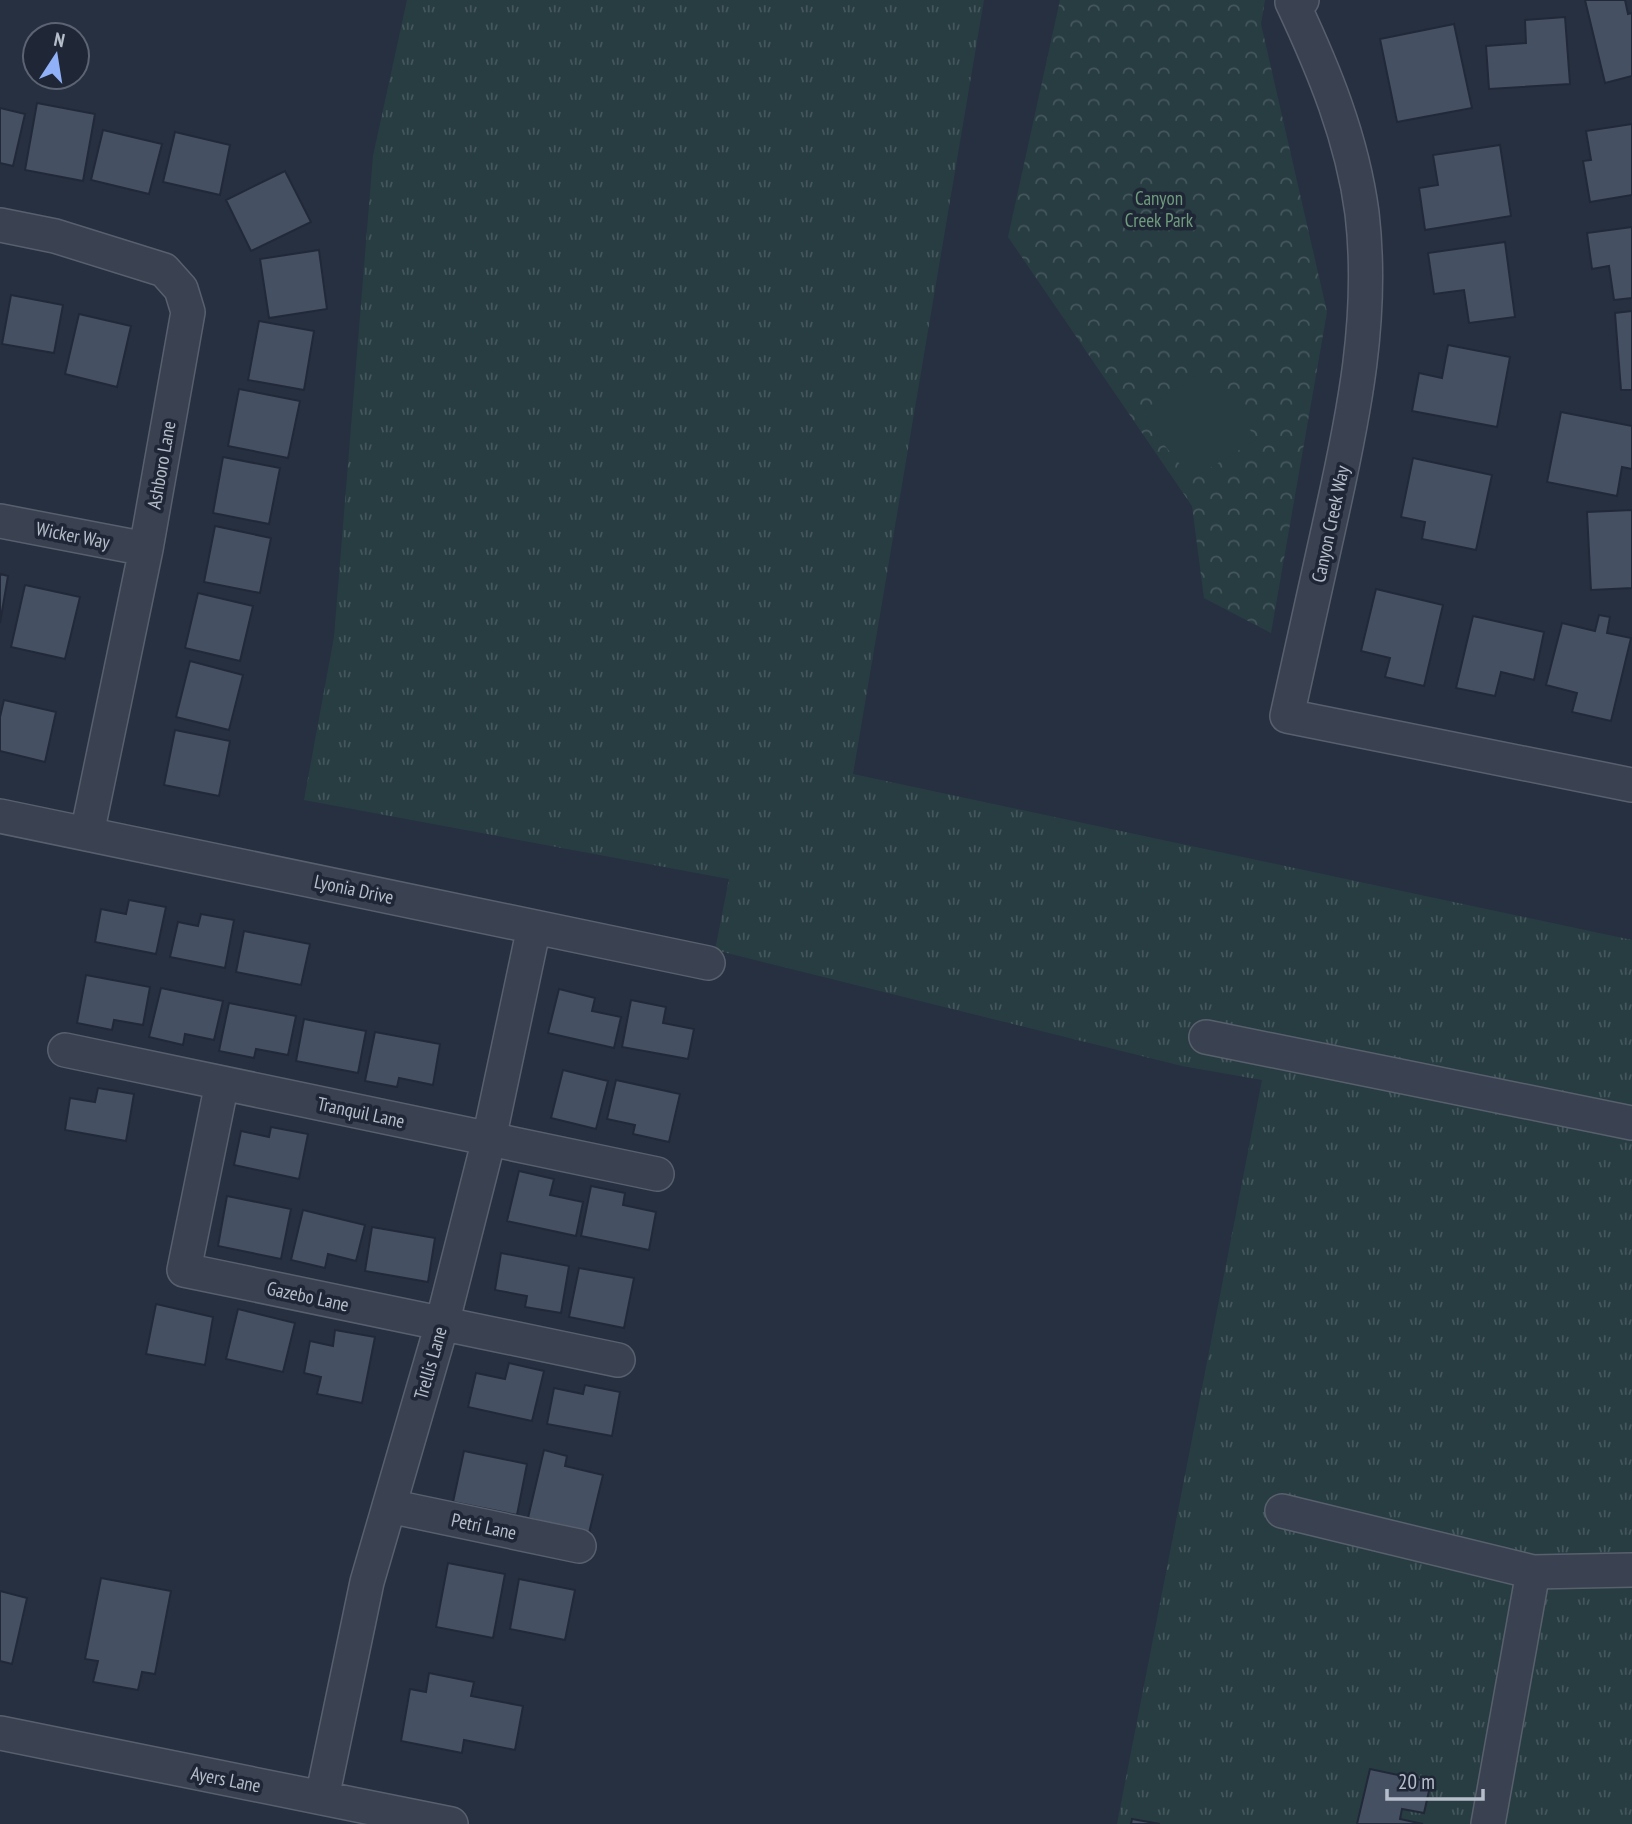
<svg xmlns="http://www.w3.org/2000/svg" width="1632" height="1824" viewBox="0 0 1632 1824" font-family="'PT Sans Narrow',sans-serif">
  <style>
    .grass { fill: url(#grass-tufts) }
    .park { fill: url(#park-crowns) }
    .pitch { fill: #283d42 }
    .building { fill: #455063; stroke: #212938; stroke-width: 2 }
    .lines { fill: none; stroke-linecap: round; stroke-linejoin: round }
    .minor-casing { stroke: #58606e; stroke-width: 36 }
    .minor { stroke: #3a4251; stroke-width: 33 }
    .labels { text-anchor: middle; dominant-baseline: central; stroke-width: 7; stroke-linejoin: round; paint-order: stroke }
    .park-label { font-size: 19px; fill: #6f9c7c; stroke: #1f2736 }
    .street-label { font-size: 19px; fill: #b7becb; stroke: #1f2736 }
  </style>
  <defs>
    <pattern id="grass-tufts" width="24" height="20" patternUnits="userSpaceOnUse" patternTransform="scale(1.75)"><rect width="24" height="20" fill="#283d42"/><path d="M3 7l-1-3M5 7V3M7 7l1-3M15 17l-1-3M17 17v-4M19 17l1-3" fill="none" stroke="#45575c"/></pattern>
    <pattern id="park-crowns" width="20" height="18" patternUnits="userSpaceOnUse" patternTransform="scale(1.75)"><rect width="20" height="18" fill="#283d42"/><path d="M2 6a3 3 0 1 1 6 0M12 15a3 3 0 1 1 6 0" fill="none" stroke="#45575c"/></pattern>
  </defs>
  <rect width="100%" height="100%" fill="#263041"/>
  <!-- grass -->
  <path class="grass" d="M407 0H984L853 774 1632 940V1824H1117L1262 1080 1182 1066 715 950 729 879 304 800 334 637 373 156Z"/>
  <!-- park -->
  <path class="park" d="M1060 0H1265L1261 24 1327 312 1271 633 1204 598 1192 506 1008 237Z"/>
  <!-- pitch -->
  <path class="pitch" d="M1203 370 1257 439 1192 479 1139 414Z"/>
  <!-- building -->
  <path class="building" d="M1585 0H1625L1628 14 1632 13V76L1605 83Z
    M1565 17 1570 84 1489 89 1486 46 1526 43 1525 20Z
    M1454 24 1472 108 1397 122 1380 39Z
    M37 103 95 114 83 181 25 170Z
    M0 108 25 114 13 166 0 163Z
    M1632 124V195L1590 202 1583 161 1591 160 1586 131Z
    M103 130 162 144 149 194 91 180Z
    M175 132 230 145 220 195 163 182Z
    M1500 145 1511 216 1425 230 1419 188 1438 185 1433 155Z
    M285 171 311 222 251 251 226 200Z
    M1632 227V298L1614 300 1609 266 1592 269 1587 233Z
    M1505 242 1515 317 1469 323 1464 290 1434 294 1428 253Z
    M319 250 327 309 269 318 260 259Z
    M11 295 63 305 54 353 2 344Z
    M1632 311V390H1621L1615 313Z
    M79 314 131 326 117 387 65 374Z
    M259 321 314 331 304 390 248 380Z
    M1448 345 1510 357 1497 427 1412 411 1419 373 1442 378Z
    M239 389 300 401 288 458 228 446Z
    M1561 412 1632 426V469L1622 467 1617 496 1547 482Z
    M223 457 280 468 269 524 213 513Z
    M1413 458 1492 475 1476 550 1422 539 1425 522 1401 517Z
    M1632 510V588L1591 590 1587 512Z
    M215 526 271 538 260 593 204 582Z
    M0 574 8 576 0 623Z
    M25 585 80 597 65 659 11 647Z
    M1376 589 1443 605 1424 686 1385 677 1390 658 1361 651Z
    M198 593 253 606 240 661 185 648Z
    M1599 615 1610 617 1607 633 1631 638 1611 721 1572 712 1577 693 1546 685 1562 623 1595 631Z
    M1473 616 1544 632 1534 680 1501 672 1495 696 1456 688Z
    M190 661 243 675 229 730 176 717Z
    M4 700 56 712 45 762 0 751V717Z
    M175 730 230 741 219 796 164 785Z
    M129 900 166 907 156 954 95 942 101 909 126 914Z
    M201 914 234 920 225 968 170 957 178 922 198 926Z
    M244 931 310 944 301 985 236 972Z
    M86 975 150 987 143 1025 114 1020 112 1030 77 1023Z
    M161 988 223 1001 214 1040 185 1034 183 1045 149 1037Z
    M559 989 595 998 592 1011 621 1017 614 1048 548 1033Z
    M631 1000 666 1007 663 1023 694 1029 688 1059 622 1047Z
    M229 1003 296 1016 288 1055 256 1049 254 1058 219 1051Z
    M304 1019 366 1031 358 1073 296 1061Z
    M375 1032 440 1044 433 1085 399 1078 397 1087 365 1081Z
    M563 1070 608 1081 596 1129 551 1118Z
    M616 1080 680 1094 669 1142 633 1134 635 1125 607 1119Z
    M98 1088 134 1094 126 1141 65 1130 70 1098 95 1102Z
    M271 1127 308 1134 299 1179 234 1165 241 1131 269 1137Z
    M519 1171 554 1179 550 1195 583 1202 576 1236 507 1221Z
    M591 1186 625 1193 623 1205 656 1212 649 1250 581 1236Z
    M227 1196 291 1209 281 1259 218 1246Z
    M303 1210 365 1225 356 1261 328 1254 325 1268 291 1260Z
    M372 1227 435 1238 428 1282 365 1271Z
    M501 1253 569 1266 561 1313 525 1307 527 1296 495 1290Z
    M579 1268 634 1278 624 1328 569 1317Z
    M156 1304 213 1317 205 1365 146 1354Z
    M238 1309 295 1323 283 1372 226 1359Z
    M335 1330 375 1337 362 1403 317 1394 321 1377 304 1373 310 1341 333 1346Z
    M509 1363 544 1371 532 1421 468 1407 476 1373 505 1379Z
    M585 1385 620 1392 612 1436 547 1424 554 1388 583 1394Z
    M544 1450 567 1456 565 1466 603 1475 589 1533 528 1518Z
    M464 1451 527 1464 517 1515 453 1502Z
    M448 1563 505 1574 493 1638 436 1627Z
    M101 1578 171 1591 155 1674 142 1672 138 1690 93 1682 98 1661 85 1659Z
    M519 1579 575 1590 565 1640 510 1629Z
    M0 1591 27 1598 12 1664 0 1661Z
    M429 1673 474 1682 471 1696 523 1706 515 1750 464 1740 462 1753 401 1741 410 1689 426 1692Z
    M1370 1769 1431 1782 1424 1813 1402 1809 1400 1819 1423 1824H1357Z
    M1132 1819 1160 1824H1131Z"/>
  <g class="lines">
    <!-- minor casing -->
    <g class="minor-casing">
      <path id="minor" d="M1302 0 1292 2C1324 70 1352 138 1362 213 1374 316 1354 414 1332 513 1317 581 1302 648 1287 716L1632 785
        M0 225 55 236 164 270 181 289 188 312 146 549 87 834
        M0 521 146 549
        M0 816 708 963
        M1206 1037 1632 1123
        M65 1050 657 1174
        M222 1083 184 1270 618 1360
        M389 1506 579 1546
        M1282 1511 1533 1572 1632 1570
        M0 1733 451 1824
        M322 1798 367 1582 442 1324 489 1139 534 927
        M1488 1824 1533 1572"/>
    </g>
    <!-- minor -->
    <use href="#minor" class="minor"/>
  </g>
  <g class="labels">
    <!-- park labels -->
    <g class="park-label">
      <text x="1159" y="198">Canyon<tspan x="1159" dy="22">Creek Park</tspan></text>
    </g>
    <!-- street labels -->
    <g class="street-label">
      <text transform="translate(161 465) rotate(-80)">Ashboro Lane</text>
      <text transform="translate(1330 524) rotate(-78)">Canyon Creek Way</text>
      <text transform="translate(73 535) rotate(11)">Wicker Way</text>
      <text transform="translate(354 889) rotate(12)">Lyonia Drive</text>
      <text transform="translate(361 1112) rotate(12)">Tranquil Lane</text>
      <text transform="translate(308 1296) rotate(12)">Gazebo Lane</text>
      <text transform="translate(430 1363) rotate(-74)">Trellis Lane</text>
      <text transform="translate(484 1526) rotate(12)">Petri Lane</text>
      <text transform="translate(226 1779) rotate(11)">Ayers Lane</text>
    </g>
  </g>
  <!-- north arrow -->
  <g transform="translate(56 56) rotate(12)"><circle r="33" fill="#1f2736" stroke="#5c6372" stroke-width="2"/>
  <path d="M0-5L12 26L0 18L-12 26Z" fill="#90b1f8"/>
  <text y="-10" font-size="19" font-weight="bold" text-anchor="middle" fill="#b7becb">N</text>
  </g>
  <!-- scale -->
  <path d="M1387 1789v10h96v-10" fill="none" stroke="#b7becb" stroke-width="3.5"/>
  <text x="1398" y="1789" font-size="21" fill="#b7becb" stroke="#1f2736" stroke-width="5" paint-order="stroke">20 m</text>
</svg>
